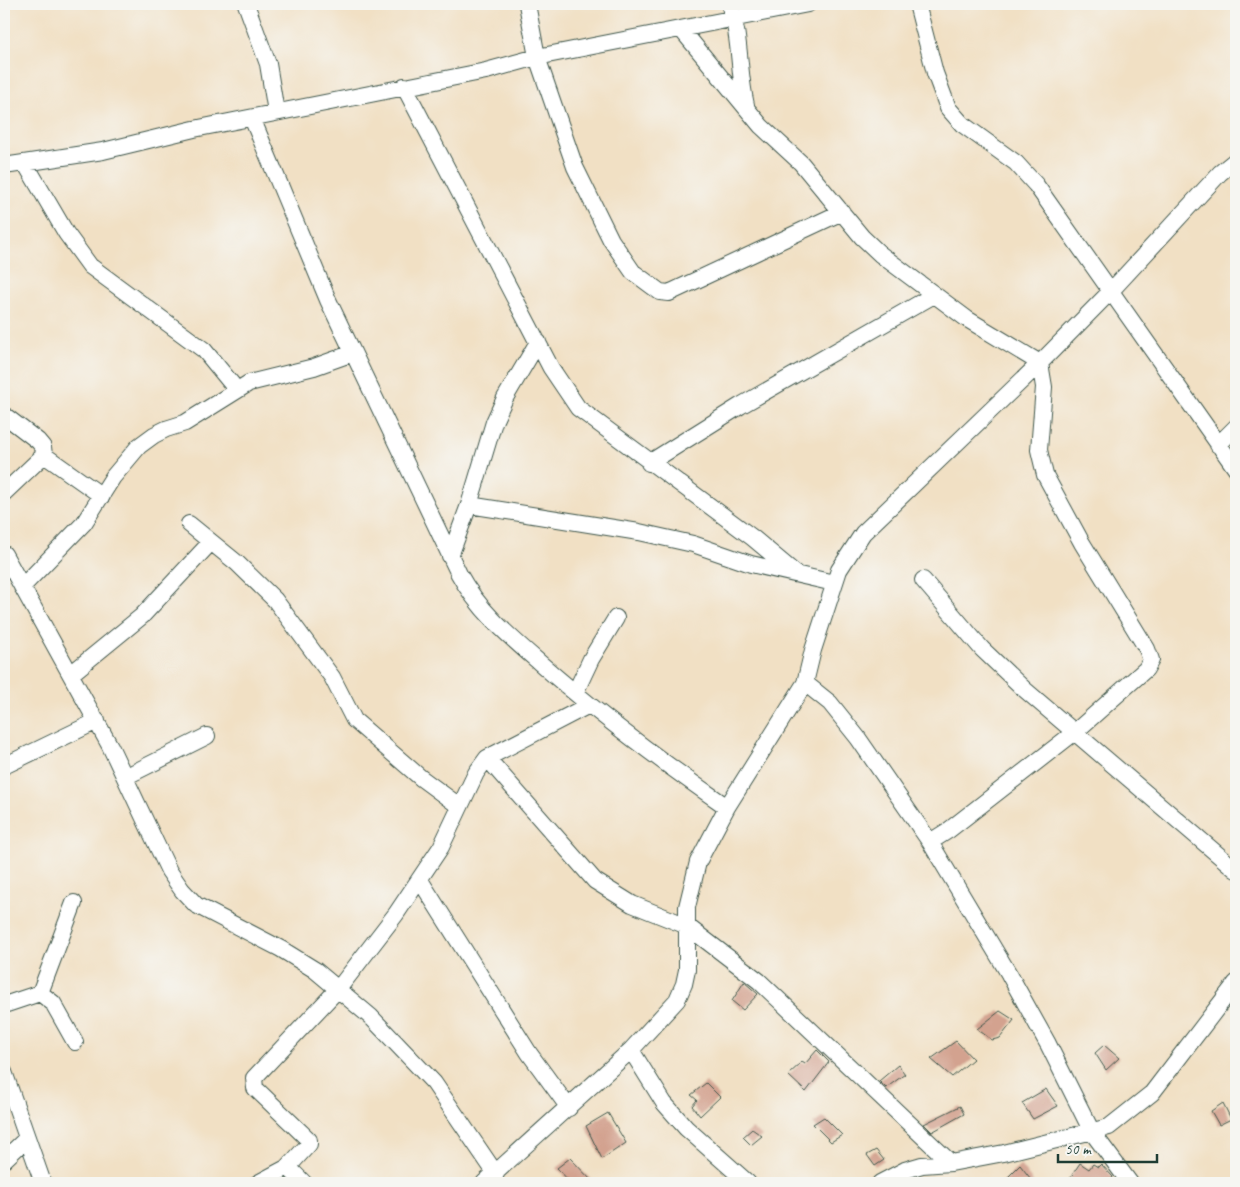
<svg xmlns="http://www.w3.org/2000/svg" width="1240" height="1187" viewBox="0 0 1240 1187" font-family="Caveat,sans-serif">
  <style>
    .building { fill: #d3a28f }
    .lines { fill: none; stroke-linecap: round; stroke-linejoin: round }
    .minor-casing { stroke: #3e554a; stroke-width: 18 }
    .minor { stroke: #fff; stroke-width: 16 }
  </style>
  <rect width="100%" height="100%" fill="#f6f6f2"/>
  <filter id="ink" filterUnits="userSpaceOnUse"><feTurbulence type="fractalNoise" baseFrequency=".02" numOctaves="2"/><feDisplacementMap in="SourceGraphic" scale="10" xChannelSelector="R" yChannelSelector="G"/><feConvolveMatrix kernelMatrix="1 2 1 2 8 2 1 2 1" color-interpolation-filters="sRGB"/></filter>
  <filter id="wash" filterUnits="userSpaceOnUse"><feTurbulence type="fractalNoise" baseFrequency=".0096" numOctaves="4" result="noise"/><feDisplacementMap in="SourceGraphic" scale="20" xChannelSelector="R" yChannelSelector="G"/><feGaussianBlur stdDeviation="1.12" result="paint"/><feColorMatrix in="noise" values="0 0 0 0 0 0 0 0 0 0 0 0 0 0 0 0 0 1.4 0 .05"/><feComposite in="paint" operator="in"/></filter>
  <g filter="url(#wash)">
    <rect width="100%" height="100%" fill="#f1e0c4"/>
    <g id="blocks">
      <!-- building -->
      <path class="building" d="M744 982 758 994 743 1010 732 1001Z
        M1000 1011 1014 1020 1000 1038 992 1040 977 1029Z
        M956 1041 973 1059 952 1077 931 1059Z
        M1104 1045 1119 1058 1106 1070 1095 1053Z
        M817 1050 829 1062 806 1092 788 1075 802 1062 805 1064Z
        M898 1065 905 1074 886 1088 879 1081Z
        M706 1083 720 1097 700 1116 692 1106 697 1100 691 1095Z
        M1046 1089 1058 1106 1033 1119 1022 1103Z
        M1223 1103 1231 1119 1219 1125 1211 1111Z
        M960 1106 964 1114 932 1132 924 1124Z
        M608 1113 626 1143 602 1159 586 1126Z
        M824 1117 842 1135 831 1142 813 1124Z
        M752 1129 762 1136 751 1145 743 1137Z
        M876 1150 884 1160 875 1166 867 1155Z
        M570 1158 594 1183H571L557 1168Z
        M1080 1163 1089 1169 1093 1164 1098 1167 1101 1164 1113 1177 1108 1183H1076L1070 1178Z
        M1020 1165 1034 1183H1002Z"/>
    </g>
  </g>
  <g filter="url(#ink)">
    <use href="#blocks" fill-opacity="0" stroke="#3e554a" stroke-width="1"/>
    <g class="lines">
      <!-- minor casing -->
      <g class="minor-casing">
        <path id="minor" d="M246 4 268 64 276 112
          M527 4 537 57 575 167 611 240 633 272 660 292 669 293 842 212
          M729 4C741 35 738 72 746 105
          M917 4 935 73 948 108 962 124 1016 163 1036 185 1236 469
          M681 29 761 126 801 163 862 237 880 254 967 319 1040 363 1044 387 1039 450 1045 475 1082 543 1147 649 1151 660 1146 669 1075 732 949 830 930 842
          M404 86 551 368 578 408 753 538 796 574
          M252 118 328 300 459 574C479 611 509 636 540 663 599 715 662 762 727 807
          M25 163 66 233 90 266 204 350 236 389
          M4 166 103 151 194 129 486 71 537 57 808 4
          M4 415 38 441 43 447 44 455 102 496
          M1218 445 1236 427
          M649 463 740 406 934 295
          M4 493 44 455
          M469 505 639 532 693 544 751 564 834 583
          M189 524 237 563 275 600 332 677 354 720 421 778 459 806
          M4 554 110 746 169 871 182 890 196 905 281 949 315 970 371 1017 434 1083 496 1174
          M450 556 469 505 494 422 505 398 538 342
          M923 580 982 649 1024 689 1236 870
          M22 587 84 523 113 477 139 446 154 435 166 429 185 423 249 383 314 367 353 353
          M71 674 142 616 211 542
          M805 683 830 703 858 738 930 842 1009 974 1048 1044 1092 1132 1130 1183
          M575 693 591 659 616 618
          M487 758 595 881 632 904 687 926 759 981 951 1163
          M4 766 97 721
          M125 777 207 736
          M420 880 529 1053 569 1108
          M40 993 53 1003 75 1042
          M4 1005 40 993 74 903
          M631 1050 664 1103 686 1128 748 1183
          M4 1072 43 1183
          M4 1160 27 1138
          M288 1167 304 1183
          M258 1183 288 1167 309 1144V1140L255 1088 254 1078 339 988 396 914 441 847 476 773 487 758 589 705
          M484 1183 631 1050 677 1000 684 984 687 970V907L698 862 727 807 805 683 813 650 839 570 863 533 1040 363 1110 292 1220 173 1236 160
          M880 1183 905 1170 922 1165 951 1163 1004 1153 1109 1127 1152 1093 1236 983"/>
      </g>
      <!-- minor -->
      <use href="#minor" class="minor"/>
    </g>
  </g>
  <!-- margin -->
  <rect width="1240" height="1187" fill="none" stroke="#f6f6f2" stroke-width="20"/>
  <!-- scale -->
  <path d="M1058 1154v8h99v-8" fill="none" stroke="#1f3d34" stroke-width="2.5"/>
  <text x="1065" y="1154" font-size="15" fill="#1f3d34" stroke="#f6f6f2" stroke-width="4" paint-order="stroke">50 m</text>
</svg>
